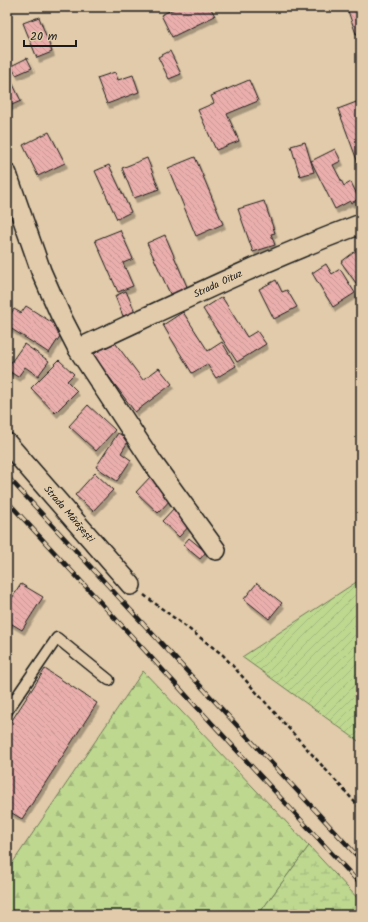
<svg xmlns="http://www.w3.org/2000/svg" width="368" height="922" viewBox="0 0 368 922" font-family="Kalam,sans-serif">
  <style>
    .forest { fill: url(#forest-firs); stroke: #6d7a56 }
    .wetland { fill: url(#wetland-marsh); stroke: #6d7a56 }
    .garden { fill: url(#garden-furrows); stroke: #6d7a56 }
    .building { fill: url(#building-back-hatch); stroke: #1c1c1c; filter: url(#shadow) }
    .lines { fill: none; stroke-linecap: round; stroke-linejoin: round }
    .lane-casing { stroke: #1c1c1c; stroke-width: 13 }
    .street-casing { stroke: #1c1c1c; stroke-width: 22 }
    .path { stroke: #1c1c1c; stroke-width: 2.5; stroke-dasharray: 4 3; stroke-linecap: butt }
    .lane { stroke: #e1cbaa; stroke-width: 10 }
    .street { stroke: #e1cbaa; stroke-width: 19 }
    .rail-casing { stroke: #1c1c1c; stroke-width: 4.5 }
    .rail { stroke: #e1cbaa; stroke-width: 3; stroke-dasharray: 9; stroke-linecap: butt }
    .labels { text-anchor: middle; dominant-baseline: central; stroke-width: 3.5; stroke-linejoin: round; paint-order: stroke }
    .street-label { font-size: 10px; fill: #1c1c1c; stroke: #e1cbaa }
  </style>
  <defs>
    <pattern id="forest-firs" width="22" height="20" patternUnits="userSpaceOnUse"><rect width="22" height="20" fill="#bed890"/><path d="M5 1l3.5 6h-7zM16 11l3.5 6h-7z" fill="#a3b97c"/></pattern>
    <pattern id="wetland-marsh" width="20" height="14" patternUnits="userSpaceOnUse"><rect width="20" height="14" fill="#bed890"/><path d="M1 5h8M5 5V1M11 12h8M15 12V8" fill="none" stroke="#a3b97c"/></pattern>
    <pattern id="garden-furrows" width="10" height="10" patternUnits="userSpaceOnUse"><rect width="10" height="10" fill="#bed890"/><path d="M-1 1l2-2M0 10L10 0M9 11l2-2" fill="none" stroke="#a3b97c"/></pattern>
    <pattern id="building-back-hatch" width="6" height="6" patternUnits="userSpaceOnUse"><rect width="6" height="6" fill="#eaafac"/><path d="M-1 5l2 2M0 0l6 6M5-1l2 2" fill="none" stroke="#c89693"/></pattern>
    <filter id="shadow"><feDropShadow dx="2.5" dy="4.5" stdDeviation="0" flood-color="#0004"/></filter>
  </defs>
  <rect width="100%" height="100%" fill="#e1cbaa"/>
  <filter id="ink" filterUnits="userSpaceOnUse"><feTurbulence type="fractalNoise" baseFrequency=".025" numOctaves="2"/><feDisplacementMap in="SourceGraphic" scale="8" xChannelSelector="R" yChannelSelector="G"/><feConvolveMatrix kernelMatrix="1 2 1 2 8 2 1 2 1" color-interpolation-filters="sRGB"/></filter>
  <g filter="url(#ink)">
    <!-- forest -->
    <path class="forest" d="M143 671 309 846 258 915H7V871Z"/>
    <!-- wetland -->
    <path class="wetland" d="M309 846 361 902V915H258Z"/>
    <!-- garden -->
    <path class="garden" d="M361 579V743L242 657Z"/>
    <!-- building -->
    <path class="building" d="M178 7H210L215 16 172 37 161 15Z
      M361 7V32L356 34 348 11Z
      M39 17 52 52 37 58 23 23Z
      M170 51 181 74 169 79 158 57Z
      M27 58 32 68 16 75 11 66Z
      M7 72 21 101 7 107Z
      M115 72 118 80 133 75 139 92 107 104 97 78Z
      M249 80 258 101 227 114 239 141 216 150 198 110 214 103 211 96Z
      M359 101 361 108V171L338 109Z
      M49 132 65 163 38 176 23 145Z
      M305 142 314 172 300 176 291 146Z
      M335 149 341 161 333 165 344 186 351 182 359 199 351 203 350 201 335 209 311 161Z
      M195 157 223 224 196 236 168 168Z
      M147 158 159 189 134 198 122 168Z
      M109 165 131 212 117 219 95 171Z
      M264 201 275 233 271 234 275 245 253 252 238 209Z
      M120 230 133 259 123 263 133 286 118 292 95 240Z
      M165 235 188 289 171 296 147 243Z
      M357 250 361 256V290L341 262Z
      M326 264 332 274 340 269 355 293 333 307 312 273Z
      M276 280 282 292 287 290 297 307 274 319 259 289Z
      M126 291 135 312 123 316 115 296Z
      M222 297 247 337 257 331 266 344 237 362 203 309Z
      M26 306 64 330 49 353 7 326V319L14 309 21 313Z
      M183 312 208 351 222 342 236 366 216 378 207 364 192 373 163 325Z
      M113 340 143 380 159 368 172 384 135 412 93 355Z
      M24 344 49 361 38 376 25 367 18 377 7 370V368Z
      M59 360 74 374 67 381 77 391 55 413 31 388Z
      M88 405 115 430 96 451 69 426Z
      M118 433 129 440 121 453 131 460 117 481 96 467Z
      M95 473 113 490 93 511 75 495Z
      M152 475 174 496 158 513 136 492Z
      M175 507 192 523 179 537 162 521Z
      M189 538 206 552 200 559 183 545Z
      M257 583 282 603 269 619 244 599Z
      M21 584 43 597 22 630 7 621V606Z
      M45 669 97 703 22 819 7 810V728Z"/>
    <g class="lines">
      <!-- lane casing -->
      <g class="lane-casing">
        <path id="lane" d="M7 711 57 638 109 680"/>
      </g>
      <!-- street casing -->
      <g class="street-casing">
        <path id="street" d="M7 174 41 271 60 314 78 349 153 463 216 550
          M78 349C171 306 264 260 361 224
          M7 443 131 585"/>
      </g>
      <!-- path -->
      <path class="path" d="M144 595 223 655 361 809"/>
      <!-- lane -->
      <use href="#lane" class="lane"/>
      <!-- street -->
      <use href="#street" class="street"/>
      <!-- rail casing -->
      <g class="rail-casing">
        <path id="rail" d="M7 476 361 860
          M7 501 361 885"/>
      </g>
      <!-- rail -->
      <use href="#rail" class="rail"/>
    </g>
  </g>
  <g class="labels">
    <!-- street labels -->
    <g class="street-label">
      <text transform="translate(218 284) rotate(-25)">Strada Oituz</text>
      <text transform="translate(69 514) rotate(49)">Strada Mărășești</text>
    </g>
  </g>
  <!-- margin -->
  <rect width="368" height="922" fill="none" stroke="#e1cbaa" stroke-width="24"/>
  <rect x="12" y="12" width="344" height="898" fill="none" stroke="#1c1c1c" stroke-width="1.5" filter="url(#ink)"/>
  <!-- scale -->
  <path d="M24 40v6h52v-6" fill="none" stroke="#1c1c1c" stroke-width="2"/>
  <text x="30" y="40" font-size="12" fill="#1c1c1c" stroke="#e1cbaa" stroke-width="3" paint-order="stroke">20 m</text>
</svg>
